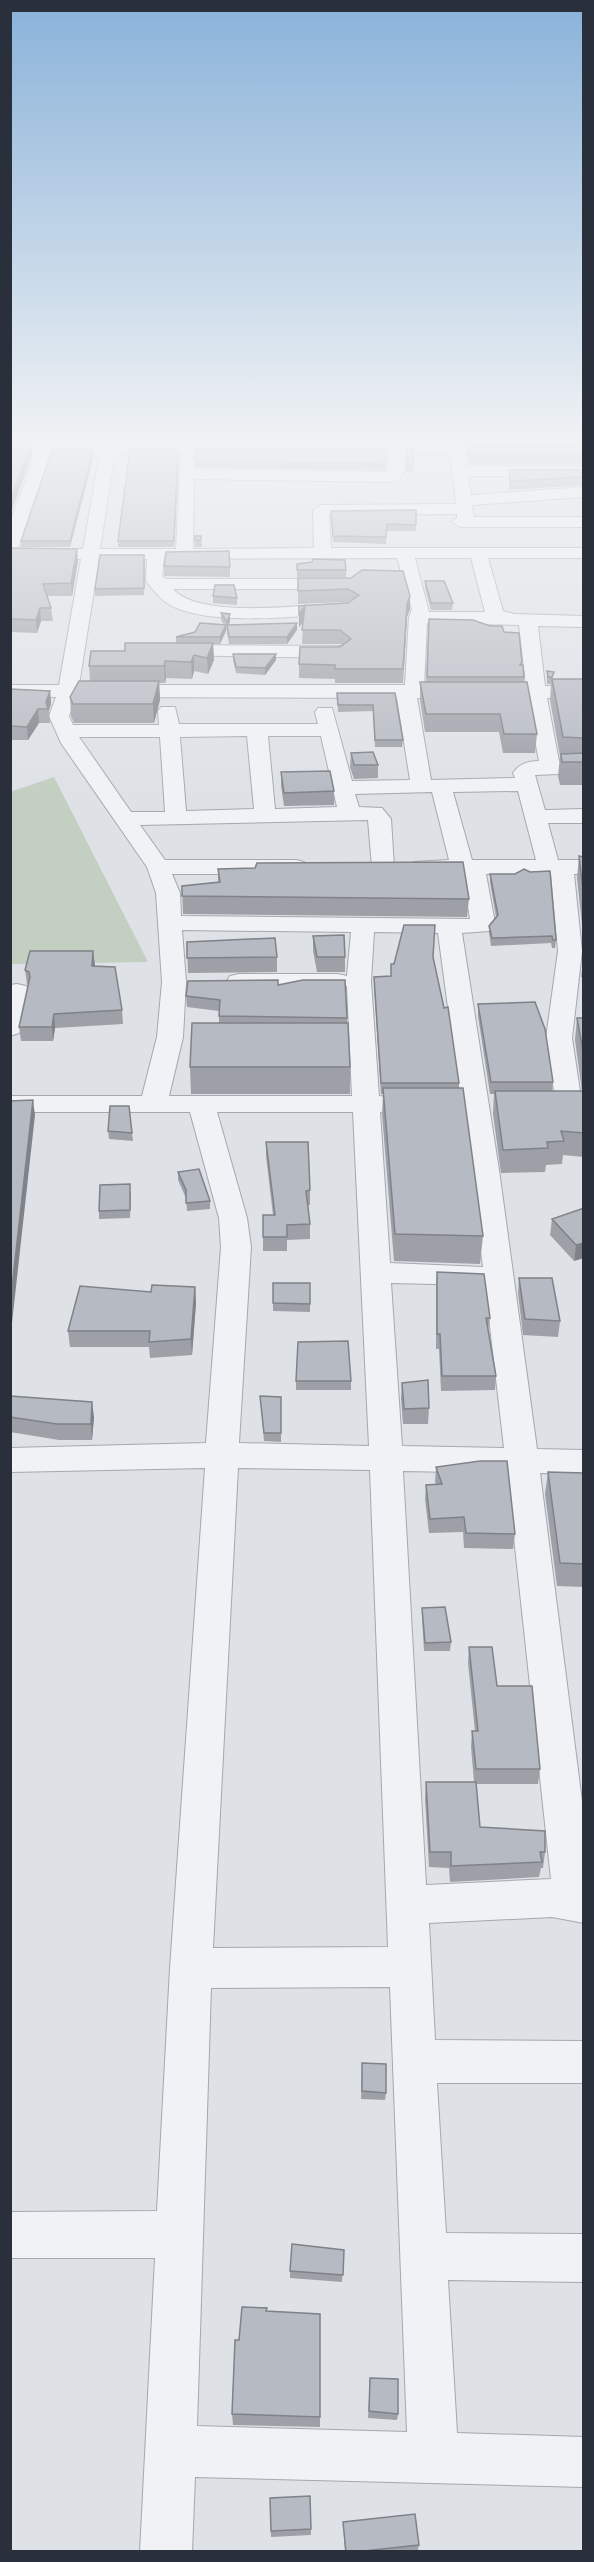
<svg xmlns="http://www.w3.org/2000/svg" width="594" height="2562" viewBox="0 0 594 2562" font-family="'Fira Sans Condensed',sans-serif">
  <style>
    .green { fill: #c3cfc0 }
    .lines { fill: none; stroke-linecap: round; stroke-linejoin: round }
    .street-casing { stroke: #a4a8af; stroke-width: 2 }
    .street { fill: #f0f2f5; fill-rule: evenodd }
    .wall { fill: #9da0a7 }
    .shaded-wall { fill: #7f8288 }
    .building { fill: #b6bac2; stroke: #7f8288; stroke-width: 1.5 }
  </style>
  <rect width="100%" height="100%" fill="#dee1e6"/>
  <!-- green -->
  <path class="green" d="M54 777 148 962 11 964 10 792Z"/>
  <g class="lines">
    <!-- street casing -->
    <g class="street-casing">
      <path id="street" d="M102 438H118L117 444 584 443V453H465L467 466H584V476H468L471 495 584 487V497L472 505 474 517H584V527H460L452 522 457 518V514L329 515 331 548H584V558H488L503 611 514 614 584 616V627L538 626 545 686H584V698H547L559 761H584V773L535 775 545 810 584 809V823H548L558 860H584V874H574L582 951 572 1038 582 1104 578 1110 569 1112 560 1110 556 1104 546 1038 558 951 551 874H486L495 923 489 931 462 933 499 1170 537 1449 584 1450V1474L540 1473 584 1817V1923L552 1917 429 1923 435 2040 584 2041V2083H437L446 2233 584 2234V2282L448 2280 457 2433 584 2437V2487L195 2477 192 2552H140L155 2258H10V2212L157 2211 170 1968 205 1468 10 1472V1448L206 1443 221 1247 219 1218 190 1112H10V1096H142L157 1037 162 982 156 893 147 867 61 743 49 716 56 697H10V685H59L81 559H10V523L35 454H10V444H101ZM100 453 83 549H18L51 454ZM115 453H181L176 549H100ZM193 453H389L387 472 194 469ZM405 453H450L456 504 321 505 313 510 314 548 193 549 194 479 393 482C406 479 405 464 405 453ZM397 558 412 609 409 617 405 685H79L99 559H147L146 581C148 584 161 599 164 601 199 628 295 616 338 614L347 609 338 604C300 605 199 619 173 589H339L348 584 339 579H167L162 577 164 559ZM415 558H471L485 612H429ZM427 623 519 625 526 686H424ZM76 697 397 698 410 780 352 781 332 708H318L315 712 318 724H179L175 707H161L158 711 159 725H73L69 716ZM417 698H527L539 761C528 761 519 764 513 773L515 778 431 780ZM247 736 254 809 186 811 180 737ZM268 736H321L337 807 275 809ZM79 737H160L165 812H131ZM518 791 536 860H472L453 792ZM432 792 449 860 414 862 411 867 414 872 463 874 470 919 181 916 180 893 172 874H296L304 872 307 867 304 862 296 860H165L140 825 368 820 372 867 375 872H391L394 867 391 819 382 808 359 807 355 794ZM182 930 351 932 347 976 338 974H239L230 976 227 981 230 986 239 988H338L347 986 352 1096H169L183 1037 186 982ZM374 932 438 933 483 1267 390 1263 380 1112 395 1110 399 1104 395 1098 379 1096 371 981ZM217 1112H353L369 1446 239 1443 251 1247 247 1218ZM391 1283 476 1285 485 1283 504 1448 402 1446ZM238 1468 370 1470 388 1947 213 1948ZM403 1471 507 1473 551 1879 426 1885ZM390 1987 407 2432 197 2426 211 1988Z
        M173 645 340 646 349 652 340 658 166 655 164 651 166 647Z
        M17 984 26 986 29 991 23 1028 19 1033 10 1036V985Z"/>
    </g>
    <!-- street -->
    <use href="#street" class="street"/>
  </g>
  <!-- wall -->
  <path class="wall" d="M10 438H98L97 442H10Z
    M132 438H412V441L132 442Z
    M446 438H584V441H446Z
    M468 447H584V464H469L468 455Z
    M178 449 174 547H118V541Z
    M195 449 387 455 385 470 196 467Z
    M94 455 70 547H21V541Z
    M406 466H413V471L406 472Z
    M509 470H584V485L509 490Z
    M331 517 416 525V531H387L386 544 333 542Z
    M195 536H201L202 547H195Z
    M10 548 78 561 72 596H47L51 608 53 621H41L37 633 10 632Z
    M145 561 144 595 95 596V589Z
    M297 564 346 570V577H297Z
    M164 566 230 567V577L164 576Z
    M298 578 410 596V609L407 617 403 683H335V679L299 678V664L342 645 340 644H302L303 622 299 627V606L349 602 298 604Z
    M425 581 453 603 452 610H431L425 588Z
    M213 596 237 598V605L213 603Z
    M221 613 230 621 229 625 297 630 287 644H229L226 627V631L220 644H213L214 660 208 674 194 671 192 679 166 678 165 683H159L160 700 154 723H74L71 716 70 697 90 681 89 666 125 651 176 643V637L224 625 221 620Z
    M429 619 504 632 522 665 524 677V682L537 734 535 753H503L499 732H425L420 700V682H426Z
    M233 654H276V660L265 675 236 673 233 660Z
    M547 671 554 679H584V785H560L558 776 560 756 550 700 551 684H547Z
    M10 689 50 691 51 704 49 711 50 723H39L28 740H10Z
    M337 693H395L403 740 402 747H375L373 711 338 712Z
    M351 753 378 765V778L354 779 350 767Z
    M281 772 334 791V805L284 806 281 786Z
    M579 856 584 857V944L577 878Z
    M218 869 469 899 467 917 183 914 182 886 218 882Z
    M490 874 556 940 555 948H552L551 943 491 946 489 933V926L496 917 490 882Z
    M313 936 345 957V972H317L313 951Z
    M187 942 277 957V972L188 973Z
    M433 957 459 1083V1088L483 1236 480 1264 394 1261 382 1114 383 1094H381L374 987V977L391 976Z
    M584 957V977H581Z
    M94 966 122 1010 123 1024 55 1028 53 1041H21L19 1027 28 985 27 984 25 970Z
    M278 985 347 1018 350 1067V1094H191L190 1067 219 1023V1011L187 1007 186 996Z
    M478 1004 553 1082 552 1091H582L575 1040 577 1018H584V1157L563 1155 562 1164 546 1165 545 1172 501 1173 493 1114 494 1094H490L478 1016Z
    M129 1106 133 1141 109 1139 108 1131Z
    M266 1142 310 1190V1205H308L310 1224V1239L287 1240V1251H263V1215H273L266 1156Z
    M178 1172 210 1201V1209L187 1211 186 1198 178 1180Z
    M131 1192 130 1218 99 1219V1211Z
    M584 1208 574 1261 550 1235 552 1219Z
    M437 1272 490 1318 488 1330 496 1376 495 1390 441 1391 439 1349H436V1287Z
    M519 1278 560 1321 558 1337 523 1335 518 1293Z
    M273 1283H310V1312L273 1311Z
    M195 1287 196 1303 192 1355 150 1358 149 1347H70L68 1331 151 1292Z
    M296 1381H351V1390H296Z
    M402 1383 429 1408 428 1424H403L401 1399Z
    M10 1396 94 1417 92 1440H59L10 1432Z
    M260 1396 281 1397V1442L264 1441Z
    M436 1467 515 1534 513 1549 464 1548 463 1532 429 1533 425 1499 426 1485 436 1484 435 1482Z
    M548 1472 584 1473V1587L557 1586 545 1494Z
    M422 1608 451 1642 450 1651H424L422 1616Z
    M469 1647 497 1686 540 1769 538 1784H476L480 1827 545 1852 543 1868H541L539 1877 450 1882 449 1868 429 1867 425 1798 426 1782H474L471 1747 472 1731H475L468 1663Z
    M362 2063 386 2093 385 2100 361 2099Z
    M344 2250 342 2282 290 2278V2271Z
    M267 2311 320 2314V2427L233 2425 232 2414 239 2340Z
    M370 2378 398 2414 397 2420 368 2418Z
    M310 2496 311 2535 271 2537 270 2498Z
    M343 2522 419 2545 418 2550 407 2552H345Z"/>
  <!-- shaded-wall -->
  <path class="shaded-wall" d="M31 445 32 456 10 515V500Z
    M178 449 179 455 174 547V541Z
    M93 450 94 455 70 547V541Z
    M77 549 78 561 72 596 71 583Z
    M410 596V609L407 617 403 683 407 604Z
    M305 606V620L299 627V614Z
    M40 608 41 621 37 633 36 620Z
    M230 614V621L227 628V622Z
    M297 623V630L287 644V637Z
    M226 625V631L220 644V637Z
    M213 643 214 660 208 674 207 658Z
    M276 654V660L265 675V668Z
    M194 655V671L192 679 191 662Z
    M165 661 166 678 165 683 164 666Z
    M159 681 160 700 154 723 153 704Z
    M50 691 51 704 48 711 46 702Z
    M38 709 39 723 28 740 27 727Z
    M93 951 95 965 93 980 92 966Z
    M54 1014 55 1028 53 1041 52 1027Z
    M33 1100 35 1115 10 1341V1305Z
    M584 1243V1258L574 1261 576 1245Z
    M195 1287 196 1303 192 1355 191 1339Z
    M92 1402 94 1417 92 1440 91 1424Z"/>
  <!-- building -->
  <path class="building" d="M10 444 31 445 10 500Z
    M468 447H584V456H469Z
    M130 449H178L174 541H118Z
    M195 449H387L385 464 196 461Z
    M407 449H413V466H406Z
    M52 450H93L70 541H21Z
    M509 470H584V477L510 481Z
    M416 510V525L387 524 386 537 333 536 331 511Z
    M195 536H201V540H195Z
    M10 548 77 549 71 583 43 584 51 608H40L36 620 10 619Z
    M229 551 230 567 164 566 166 552Z
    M100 555H144V588L95 589Z
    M313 559 345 560 346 570H297V564L312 562Z
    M362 570 403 571 410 596 407 604 403 669H335V665L299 664 300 647H340L351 639 340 630H302L305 606 299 614V606L348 603 359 595 348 589 298 591V578H351Z
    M425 581H444L453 603H431Z
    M215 585H234L237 598 213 596Z
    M221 613 230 614 227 622Z
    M429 619 473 620 490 626H502L504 632 519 633 522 662 520 665H523L524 677H427Z
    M200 623 226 625 220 637H176L195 632Z
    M297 623 287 637H229L227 625Z
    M125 643H213L207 658 194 655 191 662 165 661 164 666H89L91 651H125Z
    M233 654H276L265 668 236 667Z
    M547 671 554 672 552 677H548Z
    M552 679H584V738L563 737Z
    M79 681H159L153 704H73L70 697Z
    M420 682H527L537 734H504L500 714H426Z
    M10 689 50 691 46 702 48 709H38L27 727 10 726Z
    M337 693H395L403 740H375L373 705H338Z
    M373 752 378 765H354L351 753Z
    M584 753V762H562L561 754Z
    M330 771 334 791 284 793 281 772Z
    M579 856 584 857V898Z
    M463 862 469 899 182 896V886L220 882 218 869 255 868 257 863Z
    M524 869 530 872 550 871 556 940H553L552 936 492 938 489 926 498 915 490 874H515Z
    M404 925H435L433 957 444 1008 448 1007 459 1083H381L374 977 391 976V964H394Z
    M344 935 345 957H317L313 936Z
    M275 938 277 957 187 958V942Z
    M30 951H93L92 966 115 967 122 1010 54 1014 52 1027H19L30 977 29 972 25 970Z
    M278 980V985L303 980H345L347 1018 219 1016 220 1000 186 996 188 981Z
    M535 1002 545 1029 553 1082H491L478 1004Z
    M577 1018H584V1057Z
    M192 1023H348L350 1067H190Z
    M383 1088H463L483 1236 395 1234Z
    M495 1091H584V1133L561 1131 564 1141 547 1142 548 1148 503 1150Z
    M33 1100 10 1305V1101Z
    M110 1106H129L132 1133 108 1131Z
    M266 1142H308L310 1190 306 1191 310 1224 287 1225V1237H263V1215H275Z
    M199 1169 210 1201 186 1203V1190L178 1172Z
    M130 1184V1210L99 1211 100 1185Z
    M584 1208V1243L576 1245 552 1219Z
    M437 1272 484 1274 490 1318H486L496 1376H442L440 1334H437Z
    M519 1278H552L560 1321 525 1319Z
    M273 1283H310V1304L273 1303Z
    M152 1285 195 1287 191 1339 149 1342 150 1331H68L80 1286 151 1292Z
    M348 1341 351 1381H296L298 1342Z
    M428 1380 429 1408 404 1409 402 1383Z
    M10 1396 92 1402 91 1424H57L10 1417Z
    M260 1396 281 1397V1433H264Z
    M480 1461H507L515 1534 466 1533 464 1517 430 1519 426 1485 442 1484 436 1467Z
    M548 1472 584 1473V1564L560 1563Z
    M445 1607 451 1642 425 1643 422 1608Z
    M469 1647H492L497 1686H532L540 1769H476L472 1731H478Z
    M426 1782H476L480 1827 545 1831V1852H540L542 1862 451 1866V1852H430Z
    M362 2063 386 2064V2093L362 2091Z
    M292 2244 344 2250 343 2275 290 2271Z
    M242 2307 267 2308 266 2311 320 2314V2417L232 2414 235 2340H239Z
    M370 2378 398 2379V2414L369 2411Z
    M310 2496 311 2529 271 2531 270 2498Z
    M415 2514 419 2545 354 2552H346L343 2522Z"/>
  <!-- sky -->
  <linearGradient id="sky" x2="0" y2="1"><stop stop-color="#89b2d9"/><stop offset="0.55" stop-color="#f0f2f4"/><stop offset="1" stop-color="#f0f2f4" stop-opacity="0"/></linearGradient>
  <rect width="594" height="797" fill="url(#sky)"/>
  <!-- border -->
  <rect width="594" height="2562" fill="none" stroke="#292f3b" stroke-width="24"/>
</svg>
